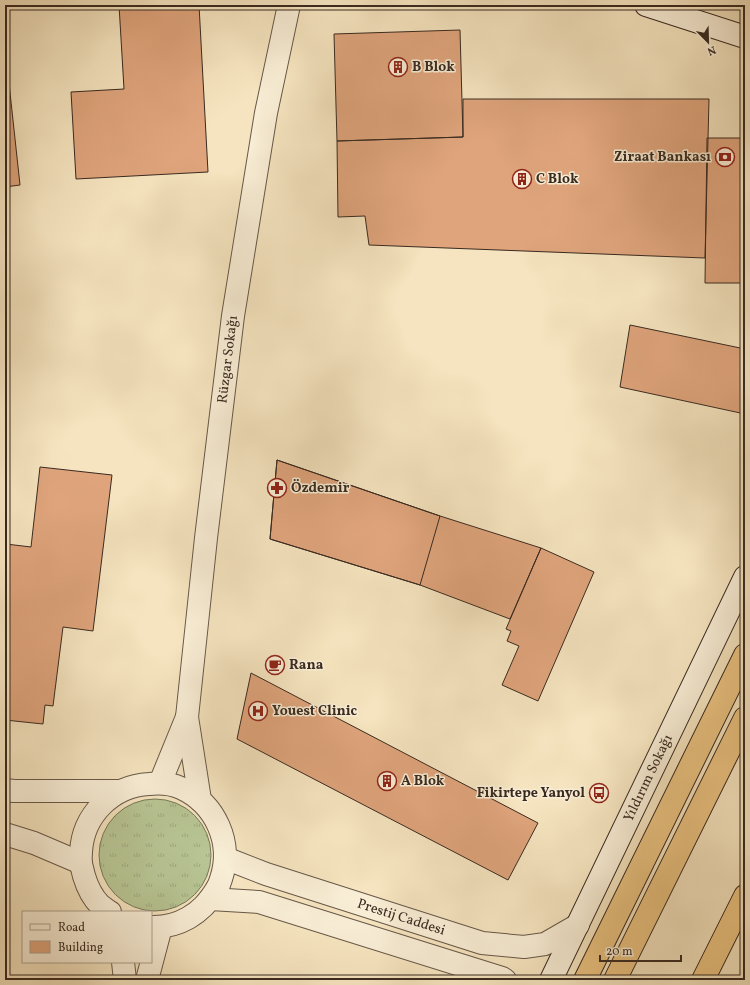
<svg xmlns="http://www.w3.org/2000/svg" width="750" height="985" viewBox="0 0 750 985" font-family="Vollkorn,serif">
  <style>
    .grass { fill: url(#grass-tufts); stroke: #78785a }
    .building { fill: #dfa47c; stroke: #392a20 }
    .lines { fill: none; stroke-linecap: round; stroke-linejoin: round }
    .street-casing { stroke: #685848; stroke-width: 24 }
    .secondary-casing { stroke: #392a20; stroke-width: 24 }
    .highway-casing { stroke: #392a20; stroke-width: 24 }
    .street { stroke: #f8edd5; stroke-width: 22 }
    .secondary { stroke: #f8edd5; stroke-width: 22 }
    .highway { stroke: #eac280; stroke-width: 22 }
    .labels { text-anchor: middle; dominant-baseline: central; stroke-width: 3; stroke-linejoin: round; paint-order: stroke }
    .poi-label { font-size: 14px; font-weight: bold; fill: #392a20; stroke: #f8edd5; text-anchor: start }
    .street-label { font-size: 14px; fill: #392a20; stroke: #f8edd5 }
  </style>
  <defs>
    <pattern id="grass-tufts" width="24" height="20" patternUnits="userSpaceOnUse"><rect width="24" height="20" fill="#b8c594"/><path d="M3 7l-1-3M5 7V3M7 7l1-3M15 17l-1-3M17 17v-4M19 17l1-3" fill="none" stroke="#9fa97f"/></pattern>
  </defs>
  <rect width="100%" height="100%" fill="#f5e4bf"/>
  <filter id="stains"><feTurbulence type="fractalNoise" baseFrequency=".005" numOctaves="4"/><feColorMatrix values="0 0 0 0 .2 0 0 0 0 .09 0 0 0 0 .02 0 0 0 .5 -.17"/></filter>
  <radialGradient id="worn" r=".72"><stop offset=".6" stop-color="#630" stop-opacity="0"/><stop offset="1" stop-color="#630" stop-opacity=".3"/></radialGradient>
  <!-- grass -->
  <path class="grass" d="M99 855a56 56 0 1 1 112 0a56 56 0 1 1-112 0Z"/>
  <!-- building -->
  <path class="building" d="M119 5H199L208 172 76 179 71 92 124 89Z
    M460 30 463 137 337 141 334 34Z
    M5 65H7L20 185 5 187Z
    M463 99H709L705 258 369 245 365 216 338 217 337 141 463 137Z
    M707 138H745V283H705Z
    M630 325 745 349V414L620 387Z
    M277 460 440 516 420 585 270 539Z
    M277 460 440 516 541 548 510 619 420 585 270 539Z
    M40 467 112 475 93 631 63 627 53 706 45 705 43 724 5 720V555L6 544 31 547Z
    M541 548 594 572 538 701 502 685 519 646 507 641 511 631 506 629Z
    M251 673 538 823 508 880 237 739Z"/>
  <g class="lines">
    <!-- street casing -->
    <g class="street-casing">
      <g id="street">
        <path d="M160 783 187 717"/>
        <path d="M5 790 14 791H119"/>
        <path id="s1" d="M200 800 187 717 206 538 233 316 266 113 289 5"/>
        <path d="M5 834 34 843 81 863"/>
        <path id="s2" d="M225 858 266 874 482 943 524 947 545 944 578 925"/>
        <path d="M210 899 259 902 502 978 505 980"/>
        <path d="M110 912C106 910 103 907 100 905 92 897 87 886 84 876 83 872 82 868 81 864 80 860 81 856 81 852 83 815 112 786 149 784 159 783 172 784 181 788 216 804 233 843 221 879 220 883 218 887 216 890 202 914 178 928 151 927"/>
        <path d="M123 962 125 980"/>
        <path d="M147 980 161 927"/>
      </g>
    </g>
    <!-- secondary casing -->
    <g class="secondary-casing">
      <g id="secondary">
        <path d="M646 5 745 37"/>
        <path id="s3" d="M551 980 745 577"/>
      </g>
    </g>
    <!-- highway casing -->
    <g class="highway-casing">
      <path id="highway" d="M585 980 745 655
        M615 980 745 718
        M703 980 745 896"/>
    </g>
    <!-- street -->
    <use href="#street" class="street"/>
    <!-- secondary -->
    <use href="#secondary" class="secondary"/>
    <!-- highway -->
    <use href="#highway" class="highway"/>
  </g>
  <!-- icons -->
  <defs>
    <g id="building-ring" transform="scale(1)"><circle r="9.5" fill="#f8edd5" stroke="#8f2418" stroke-width="1.5"/><path d="M-4-6H4V6H1V3H-1V6H-4ZM-2.5-4.3h1.7v1.8h-1.7ZM.8-4.3h1.7v1.8H.8ZM-2.5-1h1.7V.8h-1.7ZM.8-1h1.7V.8H.8Z" fill="#8f2418"/></g>
    <g id="bank-ring" transform="scale(1)"><circle r="9.5" fill="#f8edd5" stroke="#8f2418" stroke-width="1.5"/><path d="M-6-4H6V4H-6ZM0-2.3a2.3 2.3 0 1 0 0 4.6a2.3 2.3 0 1 0 0-4.6Z" fill="#8f2418"/></g>
    <g id="pharmacy-ring" transform="scale(1)"><circle r="9.5" fill="#f8edd5" stroke="#8f2418" stroke-width="1.5"/><path d="M-2-6h4v4h4v4h-4v4h-4v-4h-4v-4h4Z" fill="#8f2418"/></g>
    <g id="cafe-ring" transform="scale(1)"><circle r="9.5" fill="#f8edd5" stroke="#8f2418" stroke-width="1.5"/><path d="M-5.5-4.5H6V0H3Q3 3.5 0 3.5H-2.5Q-5.5 3.5-5.5 0ZM3-3.2v2h1.7v-2ZM-6 4.5H4V6H-6Z" fill="#8f2418"/></g>
    <g id="hospital-ring" transform="scale(1)"><circle r="9.5" fill="#f8edd5" stroke="#8f2418" stroke-width="1.5"/><path d="M-5-5h3v3.5h4V-5h3V5h-3V1.5h-4V5h-3Z" fill="#8f2418"/></g>
    <g id="bus-ring" transform="scale(1)"><circle r="9.5" fill="#f8edd5" stroke="#8f2418" stroke-width="1.5"/><path d="M-5-6H5V4H4V6H2V4H-2V6H-4V4H-5ZM-3.5-4V0h7V-4ZM-3.5 1.2v1.5H-2V1.2ZM2 1.2v1.5H3.5V1.2Z" fill="#8f2418"/></g>
  </defs>
  <g fill-rule="evenodd">
    <use href="#building-ring" x="398" y="67"/>
    <use href="#bank-ring" x="725" y="157"/>
    <use href="#building-ring" x="522" y="179"/>
    <use href="#pharmacy-ring" x="277" y="488"/>
    <use href="#cafe-ring" x="275" y="665"/>
    <use href="#hospital-ring" x="258" y="711"/>
    <use href="#building-ring" x="387" y="781"/>
    <use href="#bus-ring" x="599" y="793"/>
  </g>
  <g class="labels">
    <!-- poi labels -->
    <g class="poi-label">
      <text x="412" y="67">B Blok</text>
      <text x="711" y="157" text-anchor="end">Ziraat Bankası</text>
      <text x="536" y="179">C Blok</text>
      <text x="291" y="488">Özdemir</text>
      <text x="289" y="665">Rana</text>
      <text x="272" y="711">Youest Clinic</text>
      <text x="401" y="781">A Blok</text>
      <text x="585" y="793" text-anchor="end">Fikirtepe Yanyol</text>
    </g>
    <!-- street labels -->
    <g class="street-label">
      <text stroke="none"><textPath href="#s1" startOffset="444">Rüzgar Sokağı</textPath></text>
      <text stroke="none"><textPath href="#s3" startOffset="224">Yıldırım Sokağı</textPath></text>
      <text stroke="none"><textPath href="#s2" startOffset="186">Prestij Caddesi</textPath></text>
    </g>
  </g>
  <!-- margin -->
  <rect width="750" height="985" fill="none" stroke="#f5e4bf" stroke-width="20"/>
  <rect x="6" y="6" width="738" height="973" fill="none" stroke="#392a20" stroke-width="2"/>
  <rect x="10" y="10" width="730" height="965" fill="none" stroke="#392a20"/>
  <!-- legend -->
  <rect x="22" y="911" width="130" height="52" fill="#f8edd5" stroke="#ac9f8d"/>
  <rect x="30" y="924" width="20" height="6" fill="#f8edd5" stroke="#ac9f8d"/>
  <text x="58" y="931" font-size="12" fill="#392a20">Road</text>
  <rect x="30" y="941" width="20" height="12" fill="#dfa47c" stroke="#ac9f8d"/>
  <text x="58" y="951" font-size="12" fill="#392a20">Building</text>
  <!-- north arrow -->
  <g transform="translate(708 42) rotate(157)" stroke="#f8edd5" stroke-width="3" paint-order="stroke">
  <path d="M0-3L7 15L0 10L-7 15Z" fill="#392a20"/>
  <text y="-6" font-size="11" font-weight="bold" text-anchor="middle" fill="#392a20">N</text>
  </g>
  <!-- scale -->
  <path d="M600 955v6h81v-6" fill="none" stroke="#392a20" stroke-width="2"/>
  <text x="606" y="955" font-size="12" fill="#392a20" stroke="#f8edd5" stroke-width="3" paint-order="stroke">20 m</text>
  <rect width="100%" height="100%" filter="url(#stains)"/>
  <rect width="100%" height="100%" fill="url(#worn)"/>
</svg>
